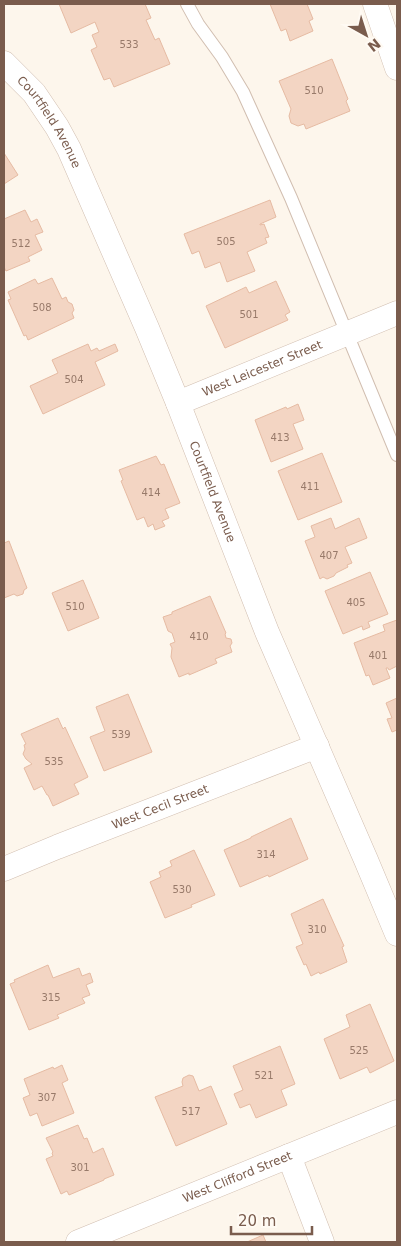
<svg xmlns="http://www.w3.org/2000/svg" width="401" height="1246" viewBox="0 0 401 1246" font-family="'DejaVu Sans',sans-serif">
  <style>
    .building { fill: #f3d5c3; stroke: #e6bba3 }
    .lines { fill: none; stroke-linecap: round; stroke-linejoin: round }
    .lane-casing { stroke: #d1beb0; stroke-width: 14 }
    .street-casing { stroke: #d1beb0; stroke-width: 25 }
    .lane { stroke: #fff; stroke-width: 12 }
    .street { stroke: #fff; stroke-width: 24 }
    .labels { text-anchor: middle; dominant-baseline: central; stroke-width: 5; stroke-linejoin: round; paint-order: stroke }
    .number-label { font-size: 10px; fill: #987a6a }
    .street-label { font-size: 12px; fill: #7a5c4d; stroke: #fffaf3 }
  </style>
  <rect width="100%" height="100%" fill="#fdf6ec"/>
  <!-- building -->
  <path class="building" d="M59 4H145L151 18 146 20 155 40 159 38 170 64 114 87 110 78 104 80 91 50 97 47 92 35 99 32 95 22 71 33Z
    M270 4H307L313 19 309 21 313 31 290 41 286 29 281 31Z
    M332 59 348 99 346 101 350 111 306 129 304 124 298 126 291 123 289 116 291 109 279 81Z
    M4 153 18 175 4 184Z
    M270 200 276 217 260 224V225L264 224 269 237 265 238 267 243 247 252 255 271 227 282 220 262 205 268 199 251 192 254 184 234Z
    M25 210 31 222 37 219 43 232 35 235 42 250 28 257 30 261 6 271 4 267V219Z
    M52 278 62 299 66 297 68 302 72 304 74 310 72 313 74 318 28 340 26 335 24 336 8 300 11 299 8 292 35 279 38 284Z
    M276 281 290 312 285 315 288 320 225 348 206 306 246 287 249 293Z
    M88 344 91 351 97 348 99 351 115 344 118 351 95 362 105 385 43 414 30 386 58 373 52 360Z
    M298 404 304 420 293 424 303 449 271 462 255 420 286 407 287 409Z
    M322 453 342 502 298 520 278 471Z
    M156 456 161 465 164 464 180 503 165 509 169 518 162 521 165 526 155 530 153 524 148 527 144 517 137 520 121 481 123 480 119 470Z
    M331 518 335 529 359 518 367 538 345 547 352 563 347 565 348 567 336 573 334 576 327 579 323 577 320 579 305 541 315 537 311 526Z
    M9 541 27 588 24 590 23 594 17 596 14 594 4 598V543Z
    M370 572 388 614 368 622 370 627 363 630 362 626 343 634 325 591Z
    M83 580 99 618 68 631 52 593Z
    M210 596 226 633 225 634 226 638 231 639 232 643 230 646 232 652 215 659 217 663 189 675V673L179 677 171 657 172 648 170 644 175 642 172 633 168 631 163 617 172 614V612Z
    M397 620V666L389 670 388 668H386L390 678 373 685 369 675 366 676 354 643 385 631 383 625Z
    M128 694 152 752 104 771 90 737 105 731 96 707Z
    M397 698V730L392 732 387 719 392 718 386 703Z
    M58 718 63 729 65 727 88 777 74 784 79 794 53 806 48 795H47L42 786 34 790 24 768 32 764 26 759 23 754 25 749 24 745 26 744 21 734Z
    M291 818 308 859 269 877 268 875 240 887 224 850 251 838V837Z
    M194 850 215 895 191 905 192 907 165 918 150 882 161 877 159 872 172 866 170 861Z
    M323 899 344 946 342 947 347 962 320 974 319 972 311 976 306 964 304 965 296 947 303 944 291 914Z
    M48 965 53 978 79 968 82 976 90 973 93 982 86 985 90 995 82 998 85 1003 57 1015 59 1018 29 1030 10 984 15 982 14 980Z
    M370 1004 394 1061 370 1073 367 1067 340 1079 324 1039 350 1027 346 1015Z
    M280 1046 295 1084 281 1090 287 1105 256 1118 250 1104 240 1108 234 1094 243 1090 233 1066Z
    M62 1065 68 1080 62 1083 74 1113 42 1126 37 1113 30 1116 23 1098 30 1095 24 1079 53 1067 54 1069Z
    M189 1075 193 1076 199 1091 211 1086 227 1124 176 1146 155 1097 183 1086 182 1082 183 1078Z
    M78 1125 84 1139 87 1138 93 1153 103 1148 114 1175 104 1179V1180L69 1195 67 1191 61 1194 46 1159 53 1156 52 1153 53 1152 46 1138Z
    M263 1235 266 1242H247Z"/>
  <g class="lines">
    <!-- lane casing -->
    <g class="lane-casing">
      <path id="lane" d="M187 4 198 24 222 57 243 92 291 198 397 455"/>
    </g>
    <!-- street casing -->
    <g class="street-casing">
      <g id="street">
        <path d="M375 4 397 68"/>
        <path id="s1" d="M4 63 34 93 57 127 69 149 147 328 178 403 267 632 366 860 397 934"/>
        <path id="s2" d="M178 403 397 313"/>
        <path id="s3" d="M4 869 57 847 317 746"/>
        <path d="M289 1156 322 1242"/>
        <path id="s4" d="M78 1242 397 1112"/>
      </g>
    </g>
    <!-- lane -->
    <use href="#lane" class="lane"/>
    <!-- street -->
    <use href="#street" class="street"/>
  </g>
  <g class="labels">
    <!-- number labels -->
    <g class="number-label">
      <text x="129" y="44">533</text>
      <text x="314" y="90">510</text>
      <text x="226" y="241">505</text>
      <text x="21" y="243">512</text>
      <text x="42" y="307">508</text>
      <text x="249" y="314">501</text>
      <text x="74" y="379">504</text>
      <text x="280" y="437">413</text>
      <text x="310" y="486">411</text>
      <text x="151" y="492">414</text>
      <text x="329" y="555">407</text>
      <text x="356" y="602">405</text>
      <text x="75" y="606">510</text>
      <text x="199" y="636">410</text>
      <text x="378" y="655">401</text>
      <text x="121" y="734">539</text>
      <text x="54" y="761">535</text>
      <text x="266" y="854">314</text>
      <text x="182" y="889">530</text>
      <text x="317" y="929">310</text>
      <text x="51" y="997">315</text>
      <text x="359" y="1050">525</text>
      <text x="264" y="1075">521</text>
      <text x="47" y="1097">307</text>
      <text x="191" y="1111">517</text>
      <text x="80" y="1167">301</text>
    </g>
    <!-- street labels -->
    <g class="street-label">
      <text stroke="none"><textPath href="#s1" startOffset="75">Courtfield Avenue</textPath></text>
      <text stroke="none"><textPath href="#s2" startOffset="91">West Leicester Street</textPath></text>
      <text stroke="none"><textPath href="#s1" startOffset="480">Courtfield Avenue</textPath></text>
      <text stroke="none"><textPath href="#s3" startOffset="168">West Cecil Street</textPath></text>
      <text stroke="none"><textPath href="#s4" startOffset="172">West Clifford Street</textPath></text>
    </g>
  </g>
  <!-- border -->
  <rect width="401" height="1246" fill="none" stroke="#7a5c4d" stroke-width="10"/>
  <!-- north arrow -->
  <g transform="translate(366 35) rotate(141)" stroke="#fffaf3" stroke-width="4" paint-order="stroke">
  <path d="M0-4L9 19L0 12L-9 19Z" fill="#7a5c4d"/>
  <text y="-8" font-size="14" font-weight="bold" text-anchor="middle" fill="#7a5c4d">N</text>
  </g>
  <!-- scale -->
  <path d="M231 1226v8h81v-8" fill="none" stroke="#7a5c4d" stroke-width="2.5"/>
  <text x="238" y="1226" font-size="15" fill="#7a5c4d" stroke="#fffaf3" stroke-width="4" paint-order="stroke">20 m</text>
</svg>
